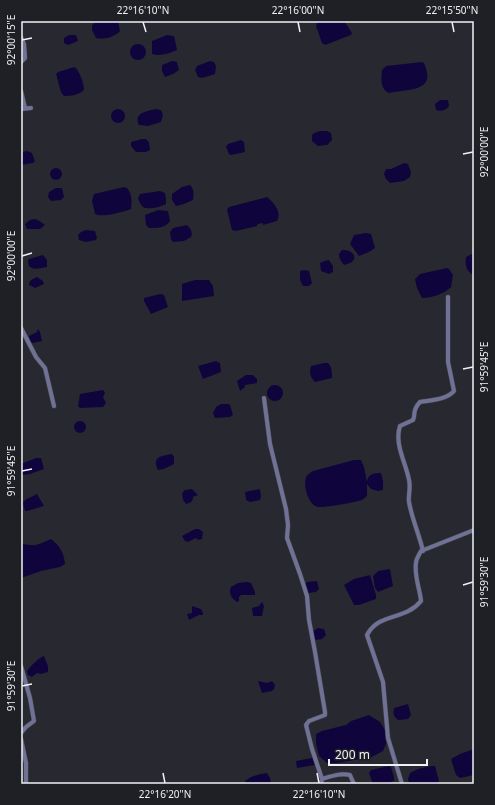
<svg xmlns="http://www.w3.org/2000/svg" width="495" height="805" viewBox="0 0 495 805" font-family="'Noto Sans',sans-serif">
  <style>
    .water { fill: #10043d }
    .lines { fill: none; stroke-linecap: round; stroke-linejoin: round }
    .minor-casing { stroke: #44454c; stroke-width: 5 }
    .minor { stroke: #6f7195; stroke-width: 4 }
    .ticks { fill: none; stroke: #f0f1f5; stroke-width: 1.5 }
    .neatline { fill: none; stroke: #f0f1f5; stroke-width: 1.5 }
    .ticks-label { font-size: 10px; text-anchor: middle; fill: #f0f1f5 }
  </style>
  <rect width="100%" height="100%" fill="#282930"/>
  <!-- water -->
  <path class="water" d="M97 21H118L120 31C115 37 104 40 96 38L92 30V25Z
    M320 21H344L352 33 351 35 325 45 322 43 316 26 317 23Z
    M69 35H76L78 41 68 45 64 43V38Z
    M167 35 174 36 177 50C169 53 160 57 152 54V41Z
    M130 52a8 8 0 1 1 16 0a8 8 0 1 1-16 0Z
    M172 61 177 62 179 70 173 74 165 77 162 71V65Z
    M210 61 214 62 216 66 215 74 202 78 198 77 195 70 197 66Z
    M422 62 424 63C437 92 410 89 389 93 380 89 381 78 382 70L386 66Z
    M74 67 76 68C80 74 84 82 84 90 79 95 71 96 64 96L61 92 56 74 58 72Z
    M440 100H448L449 106C447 110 440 112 436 110L435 104Z
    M156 109 161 110 163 115 161 122 148 126 139 125C133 113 147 111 156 109Z
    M111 116a7 7 0 1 1 14 0a7 7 0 1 1-14 0Z
    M320 131H327L331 133 332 140 327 145 318 146 312 141V135L314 133Z
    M142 139H146L149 142 150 150 146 152H136L131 146V142Z
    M241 140 244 142 245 152 231 155 229 154 226 147 228 144Z
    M27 151 32 153 35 161 33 163 21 165V152Z
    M404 163 408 164 411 172 410 177 404 181 390 183 386 179 384 174 386 169H391Z
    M50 174a6 6 0 1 1 12 0a6 6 0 1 1-12 0Z
    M190 185C194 189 194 194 193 200L184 204 176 206 172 200V194L182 187Z
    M124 187 127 188C132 193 132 202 131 209 123 212 102 218 95 214L92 201 94 194Z
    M56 188H62L64 197 61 200 51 201 48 197 49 192Z
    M160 191 165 193 166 199V204C161 207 148 210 143 207 141 205 139 201 138 198L140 194Z
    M267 197C274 203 282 212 277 221L263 225V223L258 224 257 226 236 231 232 230 227 210 229 207Z
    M158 210 168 211 170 221C166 228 157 228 149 228L146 225 145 215Z
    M34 219 38 220 45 225 40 229H27L25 224 30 220Z
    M187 225C191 229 193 232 191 237L184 241 173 242 171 239 170 232 173 228Z
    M86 230 95 231 97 238 96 240 86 242 79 240 78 235 81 232Z
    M366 233 371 234 375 248 369 252 359 256 350 244 354 235Z
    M342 250C355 249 361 262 344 265 341 261 339 259 339 254Z
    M474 253V273L471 274C466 269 465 265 466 257Z
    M43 255 47 260V267C41 268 34 271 29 266L28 261 29 259Z
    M329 260 333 266V272L329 274 321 271 320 263 324 261Z
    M447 268 449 269 453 275 451 287C444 294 432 298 422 298L417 288 415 279 420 274Z
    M304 270 309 271 312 283 309 286H303L300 280V271Z
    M37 277 43 281 44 284 35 288 29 285C29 280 33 279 37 277Z
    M195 280H209L213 286 214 296 182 301V284Z
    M160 294 164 295 168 307 151 314 144 301V298Z
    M38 329 40 332 42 341 32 343 30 341 29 336 37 332Z
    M216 361 220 363 221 372 203 379 198 366Z
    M324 363H328C332 367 332 372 332 378L315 382C310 377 309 373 311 366Z
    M246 375H253L257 379V383L245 385V387L240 391 237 381Z
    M267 393a8 8 0 1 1 16 0a8 8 0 1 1-16 0Z
    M103 390 105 393 103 397 106 403 103 407 80 408 78 406 80 394Z
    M221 404H228L230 405 233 415 230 417 215 418 213 413 216 407Z
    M74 427a6 6 0 1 1 12 0a6 6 0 1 1-12 0Z
    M172 454 174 457V464L164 469 158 470C151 456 162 456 172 454Z
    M36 458H41L44 469 30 474 22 475 21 464Z
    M354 460H361L364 467 367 482C368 474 373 473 381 473L383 481V490L378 491 371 489 367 484V496C365 497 364 499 362 500 356 502 325 508 318 507 308 505 303 486 306 477 308 474 310 473 313 471Z
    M192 489 198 495 193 497C193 502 190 503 186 504L183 500 182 493 185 490Z
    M260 489 261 497 260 500 250 502 246 500 245 492Z
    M37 494 44 506 27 511H25L23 503 25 500Z
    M195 529H199L203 532 202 539 198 540 196 538 188 542 185 541 182 536Z
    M51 539C60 546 64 553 65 564L60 567 41 571 21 578V544C25 544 27 545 31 545 37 546 46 541 51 539Z
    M390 569 393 586 378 592 375 588 373 576 378 571Z
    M370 575 376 595V599L359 605H354L344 585 354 579Z
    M317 581 319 589 316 592 308 593 305 585 307 582Z
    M247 582 251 583 255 592V595H241L239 597V601L237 602C232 599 228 593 231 587L238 583Z
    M262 602 264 606 262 616H253L252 608 259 606Z
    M192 606 201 609 203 613V615H199L189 620 187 614 192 613Z
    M318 628 324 629 326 635 322 639 316 640 314 637 313 631Z
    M44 656 48 666V672L41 674 37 673 32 677 28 675 27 671C31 666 38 658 44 656Z
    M258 681 267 683 272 681 275 685 274 689 272 691 262 693Z
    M408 704 411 715 408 719 398 720C393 716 393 714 394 708Z
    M369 715 380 722 385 730 386 744 383 751 368 759H360L337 763H327L319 756 316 744V734L322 731 346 725 351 721Z
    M474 749V775L460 778 456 775 451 759 460 754Z
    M312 758H314L315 765 297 768 296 761Z
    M389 766 391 767 394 777V781L384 784H373L369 773 371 770Z
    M431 766H435L439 781 438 784H409L408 779 410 773 418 769Z
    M267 773 270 778 271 784H245V781C251 776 259 774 267 773Z"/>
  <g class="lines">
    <!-- minor casing -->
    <g class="minor-casing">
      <path id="minor" d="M21 37 24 44 25 58 21 62
        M21 91 25 108
        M21 109 31 108
        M21 328 36 357 45 368 54 406
        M264 398 270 444 286 509 288 525 287 538 300 574 307 596 309 620 315 652 325 712V715L309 721 306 725 312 749 322 779
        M423 551C419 534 412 519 409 502 408 495 411 488 409 480 406 463 394 444 400 426L413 420 414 417C414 411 416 406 420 402 431 400 446 400 454 391L448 362V297
        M21 666 30 698 34 721 26 727 21 733
        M21 739 26 763V784
        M321 784 322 779C332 776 340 773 350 775L354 784
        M402 784 388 738 383 682 367 635C379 612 405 621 421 601 420 589 414 576 416 563 416 559 419 555 421 551L474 530"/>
    </g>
    <!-- minor -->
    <use href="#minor" class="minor"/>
  </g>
  <!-- ticks -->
  <path class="ticks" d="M143 22 146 32M298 22 300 32M452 22 454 32M22 40 32 38M463 154 473 152M22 256 32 253M463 369 473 367M22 471 32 469M463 585 473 582M22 686 32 684M163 773 165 783M317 773 319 783"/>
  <!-- border -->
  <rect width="495" height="805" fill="none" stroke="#1f2026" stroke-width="44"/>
  <!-- scale -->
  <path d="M329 759v6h98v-6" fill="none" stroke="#f0f1f5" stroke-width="2"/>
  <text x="335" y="759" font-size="12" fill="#f0f1f5" stroke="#1f2026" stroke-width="3" paint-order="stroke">200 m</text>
  <rect x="22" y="22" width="451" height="761" class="neatline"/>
  <g class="ticks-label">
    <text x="143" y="14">22°16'10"N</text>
    <text x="298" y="14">22°16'00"N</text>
    <text x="452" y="14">22°15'50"N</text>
    <text transform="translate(11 40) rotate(-90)" y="4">92°00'15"E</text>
    <text transform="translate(484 152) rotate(-90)" y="4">92°00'00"E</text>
    <text transform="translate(11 256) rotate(-90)" y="4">92°00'00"E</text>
    <text transform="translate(484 367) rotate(-90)" y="4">91°59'45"E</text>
    <text transform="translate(11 471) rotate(-90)" y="4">91°59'45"E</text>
    <text transform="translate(484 582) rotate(-90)" y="4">91°59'30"E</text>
    <text transform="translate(11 686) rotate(-90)" y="4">91°59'30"E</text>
    <text x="165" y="798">22°16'20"N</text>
    <text x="319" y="798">22°16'10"N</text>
  </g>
</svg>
